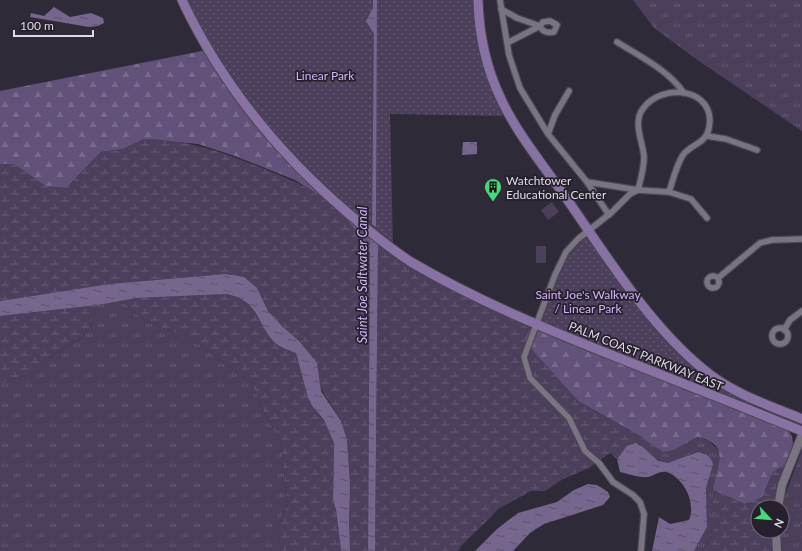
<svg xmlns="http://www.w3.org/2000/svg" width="802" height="551" viewBox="0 0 802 551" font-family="Lato,sans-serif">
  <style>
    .grass { fill: url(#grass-tufts) }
    .forest { fill: url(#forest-firs) }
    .wetland { fill: url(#wetland-marsh) }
    .park { fill: url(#park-dots) }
    .garden { fill: #4b3f5c }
    .water { fill: url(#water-ripples) }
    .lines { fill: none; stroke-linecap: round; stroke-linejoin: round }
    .street-casing { stroke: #4b4752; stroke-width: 8 }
    .secondary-casing { stroke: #4b4752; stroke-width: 10 }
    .primary-casing { stroke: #4b4752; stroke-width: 11 }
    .street { stroke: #797382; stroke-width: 5.5 }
    .secondary { stroke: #797382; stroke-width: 8 }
    .primary { stroke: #8772a3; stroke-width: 9 }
    .labels { text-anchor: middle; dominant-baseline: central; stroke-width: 3.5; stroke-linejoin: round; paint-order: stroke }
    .park-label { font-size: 12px; fill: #d0b5f7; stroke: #26202d }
    .poi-label { font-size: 12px; fill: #dedbe4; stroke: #26202d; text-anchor: start }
    .street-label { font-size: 12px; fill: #dedbe4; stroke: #26202d }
    .water-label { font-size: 13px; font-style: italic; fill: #d1b6f7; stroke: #26202d }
  </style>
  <defs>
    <pattern id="grass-tufts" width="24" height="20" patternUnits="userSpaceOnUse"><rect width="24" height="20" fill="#4b3f5c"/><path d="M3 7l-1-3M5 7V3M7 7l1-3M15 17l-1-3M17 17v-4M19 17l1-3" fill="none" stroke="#645a73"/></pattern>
    <pattern id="forest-firs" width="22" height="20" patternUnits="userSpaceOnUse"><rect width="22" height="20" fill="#625279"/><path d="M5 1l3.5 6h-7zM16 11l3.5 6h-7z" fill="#786a8c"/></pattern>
    <pattern id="wetland-marsh" width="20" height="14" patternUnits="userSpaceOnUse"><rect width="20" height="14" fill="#4b3f5c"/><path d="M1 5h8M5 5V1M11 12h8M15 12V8" fill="none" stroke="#645a73"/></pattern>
    <pattern id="park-dots" width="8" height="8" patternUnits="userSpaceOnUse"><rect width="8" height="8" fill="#4b3f5c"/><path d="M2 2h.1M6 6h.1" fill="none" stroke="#645a73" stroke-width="1.8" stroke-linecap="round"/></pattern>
    <pattern id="water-ripples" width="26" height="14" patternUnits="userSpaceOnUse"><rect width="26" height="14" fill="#76658d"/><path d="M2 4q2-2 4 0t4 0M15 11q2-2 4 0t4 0" fill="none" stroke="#5c5468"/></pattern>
  </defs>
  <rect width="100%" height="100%" fill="#2f2a37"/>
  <!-- grass -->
  <path class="grass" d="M633 0H802V131L699 61 654 28Z
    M122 301 143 320 193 340 252 383 264 413 281 441 287 504 281 518 278 533 281 551H0V384L25 375 40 366 55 353 81 339 89 329 98 305Z
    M697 437 709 441 718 450 721 456 720 467 713 490V511L720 522 712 532 705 551H694L707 527 706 488 712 461 698 452C686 454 671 469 658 461 652 456 646 449 639 444L644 438 663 452 674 450Z
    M802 450V551H782L780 531H782V503Z"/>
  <!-- forest -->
  <path class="forest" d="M207 50 238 99 370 235V253L338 210 314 192 295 180 235 156 198 144 144 139 123 149 101 152 66 188 45 186 14 164H0V91Z
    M530 328 558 337 787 429 792 436 793 444 785 465 773 472 762 497 754 502 744 504 713 490C716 468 733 444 697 437L674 450 663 452 635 433 578 401 524 341Z"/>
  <!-- wetland -->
  <path class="wetland" d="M144 139C191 140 222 152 265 169 292 181 317 189 339 211 352 223 360 238 370 253L368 551H350L341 421 283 327 268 311 257 288 225 274 109 284 0 301V164H14L45 186 66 188 101 152 123 149Z
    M378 243 394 257 426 274 530 328 524 341 578 401 644 438 639 444C629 443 622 452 617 459L610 453 589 468 563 479 545 491H531L498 509 489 519 462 545 458 551H375Z
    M227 294C259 302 255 321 274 342 280 348 289 350 296 353L308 398 319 415 324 420 334 443 333 501 336 508 341 551H281L278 533 281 518 287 504 281 441 264 413 252 383 193 340 143 320 122 301 137 298Z
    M98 305 89 329 81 339 55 353 40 366 25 375 0 384V316Z
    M785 465 776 492 774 507H758V531H772L773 551H705L712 532 720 522 713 511V490L744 504 754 502 762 497 773 472Z
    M802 501V551H797L801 526 796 512Z"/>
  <!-- park -->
  <path class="park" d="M187 0H474C475 45 485 75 503 116L390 114 393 245C373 229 352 214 334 197 276 144 221 71 187 0Z
    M588 234C620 282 651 333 698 369 715 382 736 392 755 403L754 406 540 323 568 253Z"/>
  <!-- garden -->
  <path class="garden" d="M552 202 559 212 548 220 541 210Z
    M536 246H546V263H536Z"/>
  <!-- water -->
  <path class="water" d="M373 0H377L376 227 372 224 374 34 366 21 373 8Z
    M54 7 70 17 91 13 103 18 104 23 98 26 89 27 30 17 31 13 44 16Z
    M463 142H477V154L462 155Z
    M370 235 378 243 375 551H368Z
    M225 274 244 277 257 288 268 311 283 327 300 342 317 363 321 391 341 421 347 440 350 485 349 522 350 551H341L336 509 333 501 334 443 324 420 313 407 308 398 296 353C289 350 280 348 274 342 255 321 260 302 227 294L137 298 98 305 0 316V301L109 284Z
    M636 443 643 447 658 461 668 463 698 452 707 455 711 459 713 464 706 488 707 527 694 551H652L659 517 670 524 689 520C696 504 685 480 669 473 660 469 655 476 648 477 639 478 629 474 620 472L617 459 627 446Z
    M588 484 597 485 608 492 610 497 603 505 544 524 530 533 513 551H475L497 529 518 513 557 502 574 490Z"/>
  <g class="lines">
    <!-- street casing -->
    <g class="street-casing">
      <path id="street" d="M500 0 509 55 520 88 548 134 587 182 609 215
        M501 9 517 18 540 26 507 43
        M550 21 557 25 554 32C548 33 542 32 540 26L543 22Z
        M617 42C641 57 668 70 684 93
        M548 134 555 115 569 91
        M707 136 726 139 757 150
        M587 182 638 190 669 192C673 180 676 166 683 155 691 144 706 144 709 128 717 88 661 81 642 110 633 124 643 142 644 157 644 168 641 179 638 190L630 194 612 212 578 239 566 252 555 275 524 357 530 378 569 418 585 451 599 463 613 482 633 495 640 502 644 514 641 551
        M669 192 691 199 707 218
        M707 282a6 6 0 1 1 12 0a6 6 0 1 1-12 0Z
        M718 278 760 243 772 240 802 239
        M772 336a8 8 0 1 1 16 0a8 8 0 1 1-16 0Z
        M784 330 790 320 802 311"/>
    </g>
    <!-- secondary casing -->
    <g class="secondary-casing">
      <path id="secondary" d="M778 507 782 485 802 435
        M776 531 777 551"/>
    </g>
    <!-- primary casing -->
    <g class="primary-casing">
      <path id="primary" d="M182 0C221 83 280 155 349 214 369 231 389 248 411 262 479 302 551 331 624 360 683 383 743 407 802 431
        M478 0C479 35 486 68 501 99 515 130 542 164 562 192 604 252 647 323 703 369 731 393 768 405 802 419"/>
    </g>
    <!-- street -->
    <use href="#street" class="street"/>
    <!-- secondary -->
    <use href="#secondary" class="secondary"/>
    <!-- primary -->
    <use href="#primary" class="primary"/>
  </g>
  <!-- icons -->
  <defs>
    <g id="building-pin" transform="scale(0.9)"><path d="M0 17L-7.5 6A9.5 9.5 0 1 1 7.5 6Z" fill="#49d778" stroke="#26202d"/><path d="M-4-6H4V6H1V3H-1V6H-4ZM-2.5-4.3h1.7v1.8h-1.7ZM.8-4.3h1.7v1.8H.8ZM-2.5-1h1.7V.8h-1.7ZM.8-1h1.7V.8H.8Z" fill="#111"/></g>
  </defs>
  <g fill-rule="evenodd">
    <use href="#building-pin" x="493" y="187"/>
  </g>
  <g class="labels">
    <!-- park labels -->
    <g class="park-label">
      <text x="325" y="75">Linear Park</text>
      <text x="588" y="294">Saint Joe's Walkway<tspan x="588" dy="14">/ Linear Park</tspan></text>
    </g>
    <!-- poi labels -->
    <g class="poi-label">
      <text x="506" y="180">Watchtower<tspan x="506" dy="14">Educational Center</tspan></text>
    </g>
    <!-- street labels -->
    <g class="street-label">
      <text transform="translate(646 356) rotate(22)">PALM COAST PARKWAY EAST</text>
    </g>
    <!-- water labels -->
    <g class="water-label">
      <text transform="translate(362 275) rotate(-90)">Saint Joe Saltwater Canal</text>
    </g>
  </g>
  <!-- north arrow -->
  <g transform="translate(770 519) rotate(116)"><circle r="19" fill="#26202d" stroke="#706b76"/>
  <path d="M0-3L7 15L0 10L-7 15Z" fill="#49d778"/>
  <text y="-6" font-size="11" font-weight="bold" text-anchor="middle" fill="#dedbe4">N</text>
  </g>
  <!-- scale -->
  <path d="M14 30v6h79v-6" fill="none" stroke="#dedbe4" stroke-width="2"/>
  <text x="20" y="30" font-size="12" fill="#dedbe4" stroke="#26202d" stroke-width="3" paint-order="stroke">100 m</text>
</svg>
